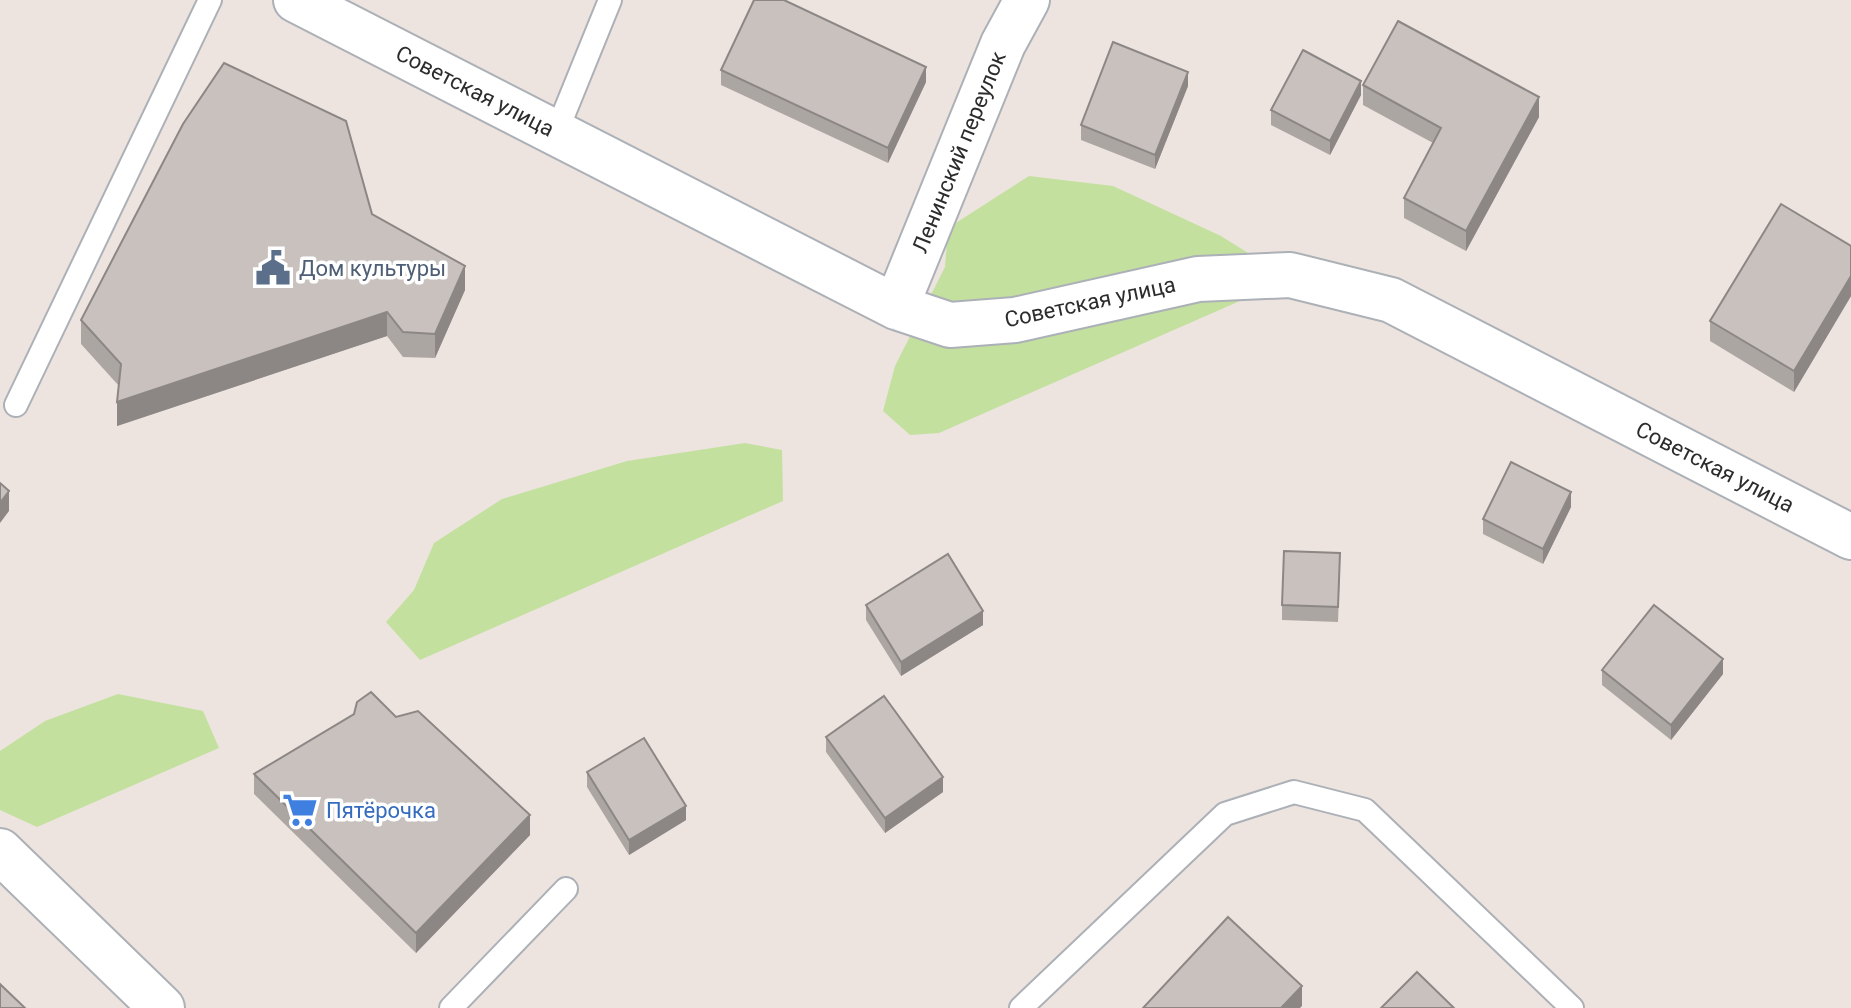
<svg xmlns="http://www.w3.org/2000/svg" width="1851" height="1008" viewBox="0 0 1851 1008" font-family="Roboto,sans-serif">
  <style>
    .green { fill: #c3e09f }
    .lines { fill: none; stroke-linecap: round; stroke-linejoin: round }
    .lane-casing { stroke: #acb0b7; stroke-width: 26 }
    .street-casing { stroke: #acb0b7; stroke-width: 48 }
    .secondary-casing { stroke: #acb0b7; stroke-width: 48 }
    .lane { stroke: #fff; stroke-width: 22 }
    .street { stroke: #fff; stroke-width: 44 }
    .secondary { stroke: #fff; stroke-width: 44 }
    .wall { fill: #aca6a3 }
    .shaded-wall { fill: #8c8785 }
    .building { fill: #c8c1be; stroke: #8c8785; stroke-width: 2 }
    .labels { text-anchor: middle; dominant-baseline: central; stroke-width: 7; stroke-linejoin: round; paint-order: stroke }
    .street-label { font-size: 22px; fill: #2c2c2c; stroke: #fff }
    .service-label { font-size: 22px; fill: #4e5e75; stroke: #fff; text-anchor: start }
    .shop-label { font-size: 22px; fill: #366cbe; stroke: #fff; text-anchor: start }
  </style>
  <rect width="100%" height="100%" fill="#ede4df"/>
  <!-- green -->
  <path class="green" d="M1029 176 1113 186 1221 236 1256 258 1249 297 939 433 910 435 883 411 895 366 945 267 948 228Z
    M745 443 782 450 783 501 420 660 386 622 414 590 434 543 502 499 627 461Z
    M118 694 203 711 219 748 37 827 0 810V751L45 721Z"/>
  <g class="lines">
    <!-- lane casing -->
    <g class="lane-casing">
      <path id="lane" d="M556 133 610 0
        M16 405 210 0
        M451 1008 566 889
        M1021 1008 1225 814 1294 792 1365 810 1572 1008"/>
    </g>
    <!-- street casing -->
    <g class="street-casing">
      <path id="street" d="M296 0 896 307 950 325 1015 320 1198 279 1290 275 1391 300 1851 537
        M896 307 1003 44 1027 0"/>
    </g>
    <!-- secondary casing -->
    <g class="secondary-casing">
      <path id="secondary" d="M0 851 162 1008"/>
    </g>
    <!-- lane -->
    <use href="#lane" class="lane"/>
    <!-- street -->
    <use href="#street" class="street"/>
    <!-- secondary -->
    <use href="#secondary" class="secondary"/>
  </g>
  <!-- wall -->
  <path class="wall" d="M721 70 926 82 888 163 721 85Z
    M1363 85 1539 117 1466 251 1404 218V198L1433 143 1363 105Z
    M1188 86 1155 169 1081 140V125Z
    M1361 95 1330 155 1271 125V110Z
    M372 214 465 290 435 358 403 357 387 336 117 426 119 386 81 344V320Z
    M1851 246V296L1794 392 1710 341V321Z
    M1571 507 1543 564 1483 534V519Z
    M1340 568 1338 622 1282 620V605Z
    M866 605 983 625 901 676 866 620Z
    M1602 670 1723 674 1671 740 1602 685Z
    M396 717 530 835 416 953 254 794V774Z
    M826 737 943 792 885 833 826 752Z
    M587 772 686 820 629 855 587 787Z"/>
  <!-- shaded-wall -->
  <path class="shaded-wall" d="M926 67V82L888 163V148Z
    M1188 72V86L1155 169V155Z
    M1361 81V95L1330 155V141Z
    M1539 97V117L1466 251V231Z
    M465 266V290L435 358V334Z
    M1851 276V296L1794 392V371Z
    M387 312V336L117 426V402Z
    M9 491V511L0 523V503Z
    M1571 492V507L1543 564V549Z
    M983 611V625L901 676V662Z
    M1723 659V674L1671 740V725Z
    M943 777V792L885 833V818Z
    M686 806V820L629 855V840Z
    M530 815V835L416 953V933Z
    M1302 986V1006L1300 1008H1281Z"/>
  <!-- building -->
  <path class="building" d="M754 0H784L926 67 888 148 721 70Z
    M1398 21 1539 97 1466 231 1404 198 1441 128 1363 85Z
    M1113 42 1188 72 1155 155 1081 125Z
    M1303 50 1361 81 1330 141 1271 110Z
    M224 63 346 121 372 214 465 266 435 334 403 332 387 312 117 402 121 364 81 320 183 124Z
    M1781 204 1851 246V276L1794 371 1710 321Z
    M1511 462 1571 492 1543 549 1483 519Z
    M0 483 9 491 0 503Z
    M1284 551 1340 553 1338 607 1282 605Z
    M948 554 983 611 901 662 866 605Z
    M1654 605 1723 659 1671 725 1602 670Z
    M371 692 396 717 418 711 530 815 416 933 254 774 354 714 357 702Z
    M884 696 943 777 885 818 826 737Z
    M644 738 686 806 629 840 587 772Z
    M1228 917 1302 986 1281 1008H1143Z
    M1417 972 1454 1008H1381Z
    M0 984 25 1008H0Z"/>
  <!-- icons -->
  <defs>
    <g id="civic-bare" transform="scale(2.76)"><path d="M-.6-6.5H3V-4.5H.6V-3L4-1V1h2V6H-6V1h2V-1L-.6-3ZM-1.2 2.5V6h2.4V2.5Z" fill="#5c6f8a" stroke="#fff" stroke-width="2.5" paint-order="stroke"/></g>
    <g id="supermarket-bare" transform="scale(2.76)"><path d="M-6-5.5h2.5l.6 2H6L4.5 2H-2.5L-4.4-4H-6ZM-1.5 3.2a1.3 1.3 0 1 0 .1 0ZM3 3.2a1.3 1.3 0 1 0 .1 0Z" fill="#3f7fe0" stroke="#fff" stroke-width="2.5" paint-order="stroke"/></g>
  </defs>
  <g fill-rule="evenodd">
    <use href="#civic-bare" x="273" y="268"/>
    <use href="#supermarket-bare" x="300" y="810"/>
  </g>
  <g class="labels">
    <!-- street labels -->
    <g class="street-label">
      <text transform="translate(475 91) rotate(27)">Советская улица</text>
      <text transform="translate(959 152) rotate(-68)">Ленинский переулок</text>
      <text transform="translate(1090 302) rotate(-12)">Советская улица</text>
      <text transform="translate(1715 467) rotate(27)">Советская улица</text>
    </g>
    <!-- service labels -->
    <g class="service-label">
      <text x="299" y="268">Дом культуры</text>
    </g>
    <!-- shop labels -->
    <g class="shop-label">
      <text x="326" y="810">Пятёрочка</text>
    </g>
  </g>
</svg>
